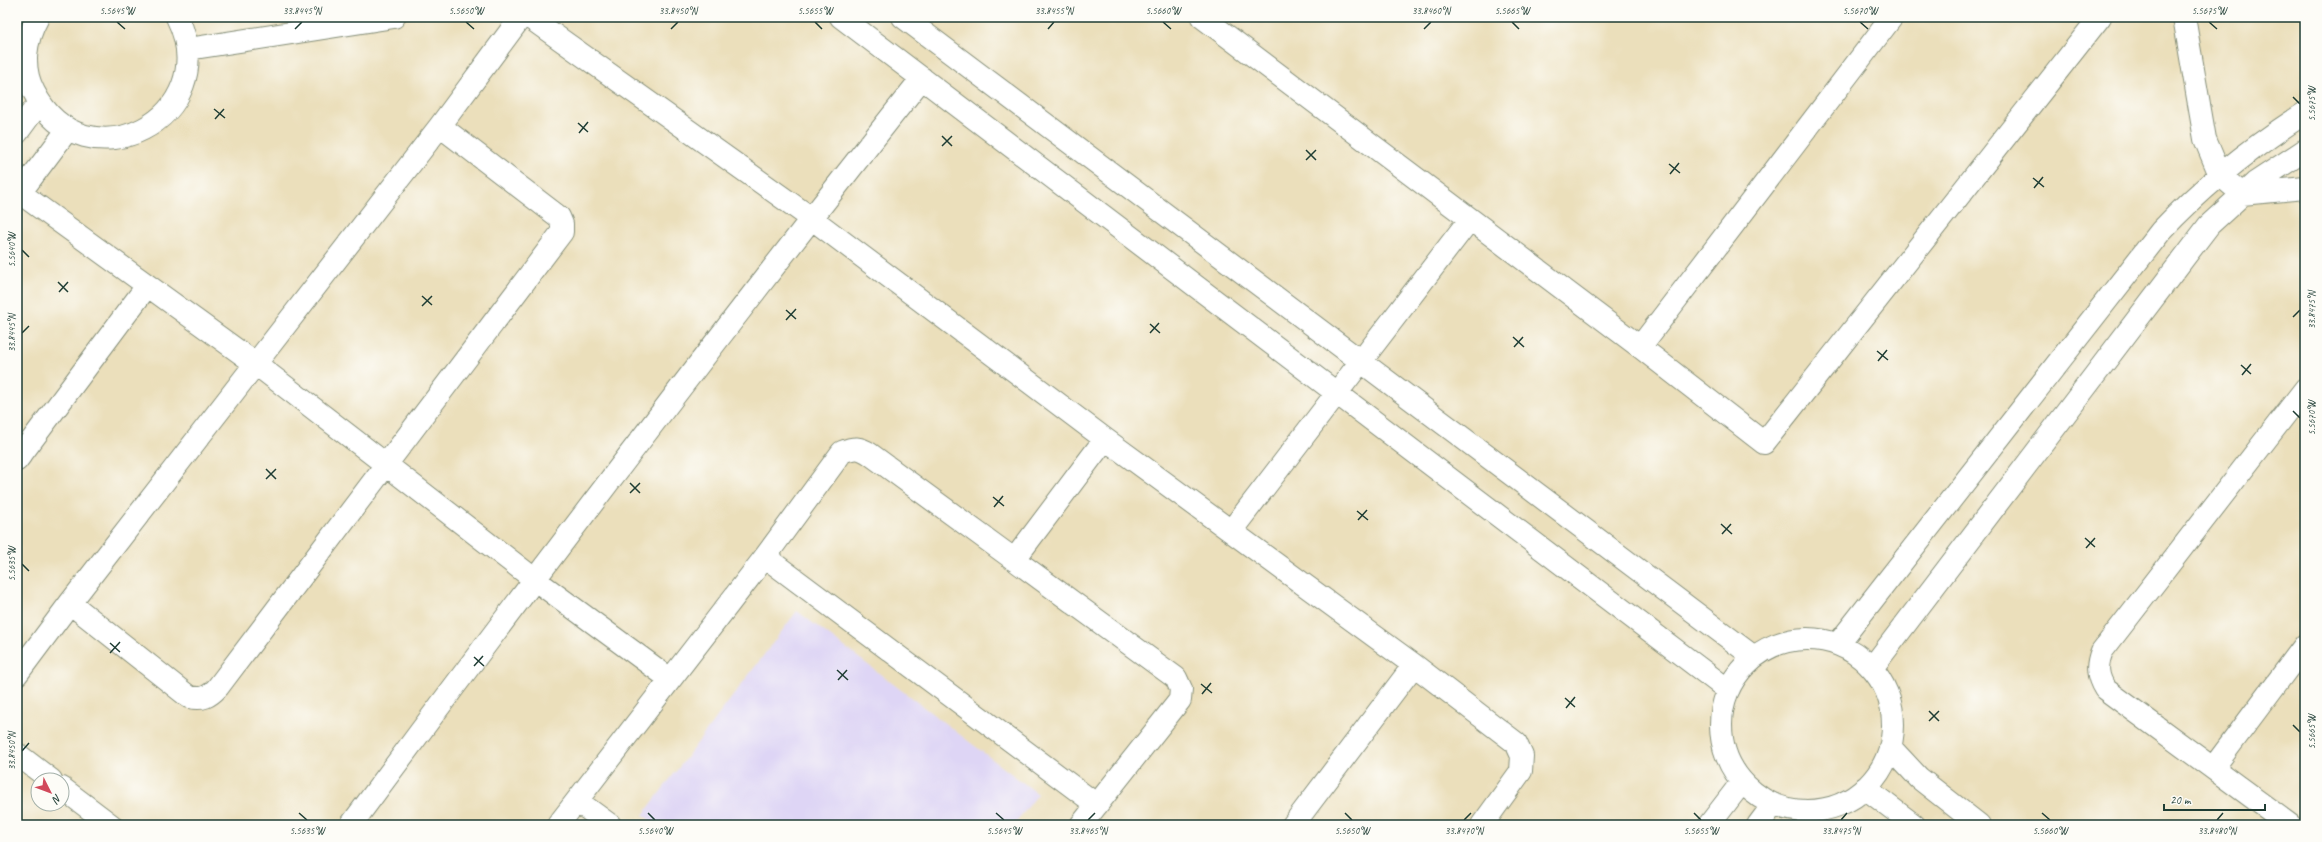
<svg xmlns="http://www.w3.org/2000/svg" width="2322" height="842" viewBox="0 0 2322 842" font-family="Caveat,sans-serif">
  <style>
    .built { fill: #ded5f5 }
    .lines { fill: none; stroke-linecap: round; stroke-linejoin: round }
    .minor-casing { stroke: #858e78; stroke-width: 24 }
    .minor { stroke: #fff; stroke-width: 22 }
    .ticks { fill: none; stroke: #1f3d34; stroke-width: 1.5 }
    .neatline { fill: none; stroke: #1f3d34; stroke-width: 1.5 }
    .ticks-label { font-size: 10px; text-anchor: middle; fill: #1f3d34 }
  </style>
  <rect width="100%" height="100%" fill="#fdfcf7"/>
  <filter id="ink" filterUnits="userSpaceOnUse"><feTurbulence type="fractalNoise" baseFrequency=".025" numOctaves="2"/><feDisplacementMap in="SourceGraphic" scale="8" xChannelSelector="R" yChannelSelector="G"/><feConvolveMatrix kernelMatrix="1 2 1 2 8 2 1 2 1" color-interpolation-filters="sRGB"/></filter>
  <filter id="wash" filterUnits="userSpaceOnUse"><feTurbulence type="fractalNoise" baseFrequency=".012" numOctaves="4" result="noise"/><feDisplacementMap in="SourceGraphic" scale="16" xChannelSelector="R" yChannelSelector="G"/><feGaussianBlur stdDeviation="0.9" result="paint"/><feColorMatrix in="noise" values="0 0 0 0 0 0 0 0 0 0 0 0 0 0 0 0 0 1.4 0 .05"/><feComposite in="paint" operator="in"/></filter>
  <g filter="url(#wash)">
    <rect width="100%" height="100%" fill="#ebdfbb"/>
    <!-- built -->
    <path class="built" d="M797 611 1038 794 1014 825H656L643 815Z"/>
  </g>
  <g filter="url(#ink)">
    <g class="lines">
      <!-- minor casing -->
      <g class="minor-casing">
        <path id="minor" d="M38 17C25 40 21 68 34 92 84 190 227 118 177 17
          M529 17 811 218 1105 439 1414 665 1516 743 1522 756 1521 771 1482 825
          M841 17 1728 690
          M903 17 1754 657
          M1202 17 1640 347 1764 443 2100 17
          M2184 17 2205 139 2220 175 2242 194 2305 188
          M188 49 394 17
          M17 133 39 103
          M20 193 256 364 534 579 670 679
          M17 197 68 129
          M1640 347 1892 17
          M17 460 147 286
          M1231 531 1470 219
          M765 557 1097 805
          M1014 560 1105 439
          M70 603 189 697C203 700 209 697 218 687L562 232V224L559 217 440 126
          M1721 725a86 86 0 1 1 172 0a86 86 0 1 1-172 0Z
          M1838 644 2161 231C2204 185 2252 147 2305 113
          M1872 668 2209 225 2255 183 2305 150
          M17 674 70 603 440 126 521 17
          M1890 747 1919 778 1979 825
          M17 754 51 780
          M2213 768 2305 645
          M62 788 111 825
          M1865 788 1914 825
          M577 801 610 825
          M351 825C538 573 727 324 922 78
          M558 825 765 557 842 452C854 447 860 447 870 454L1176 678 1181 689 1180 700 1081 825
          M1293 825 1414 665
          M1709 825 1742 782
          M1758 825 1773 805
          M2290 825 2105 689C2097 676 2096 666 2102 651L2305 389"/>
      </g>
      <!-- minor -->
      <use href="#minor" class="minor"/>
    </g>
  </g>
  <!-- ticks -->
  <path class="ticks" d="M117 22 125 29M466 22 474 29M815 22 822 29M1163 22 1171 29M1512 22 1519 29M1860 22 1868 29M2209 22 2217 29M295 29 302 22M671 29 678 22M1048 29 1054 22M1424 29 1431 22M2293 97 2300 104M214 109 225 118M215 119 224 109M578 123 588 132M579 133 588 122M942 136 952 146M942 146 952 136M1306 150 1316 160M1306 160 1316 150M1669 164 1680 173M1670 174 1679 163M2033 178 2044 187M2034 188 2043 177M22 250 29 257M58 282 68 292M59 292 68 282M422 296 432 305M422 306 432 296M786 310 796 319M2293 317 2300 310M786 320 796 309M1150 324 1160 333M22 333 29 326M1150 333 1159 323M1513 337 1524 347M1514 347 1523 337M1877 351 1888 360M1878 361 1887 350M2241 365 2251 374M2242 375 2251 364M2293 411 2300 418M266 469 276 479M266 479 276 469M630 483 640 493M630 493 640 483M993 497 1004 506M994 507 1003 496M1357 511 1368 520M1358 520 1367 510M1721 524 1732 534M1722 534 1731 524M2085 538 2095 547M2086 548 2095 538M22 564 29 571M110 643 120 652M110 653 120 642M474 657 484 666M474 666 483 656M837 670 848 680M838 680 847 670M1201 684 1212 693M1202 694 1211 683M1565 698 1575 707M1566 708 1575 697M1929 711 1939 721M1929 721 1939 711M2293 725 2300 732M22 751 29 743M299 813 307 820M648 813 655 820M996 813 1004 820M1345 813 1352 820M1694 813 1701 820M2042 813 2050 820M1088 820 1095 813M1464 820 1471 813M1841 820 1847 813M2217 820 2223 813"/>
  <!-- margin -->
  <rect width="2322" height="842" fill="none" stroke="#fdfcf7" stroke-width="44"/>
  <!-- north arrow -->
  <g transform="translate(50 792) rotate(132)"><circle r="19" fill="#fdfcf7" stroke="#a4b0a9"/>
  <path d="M0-3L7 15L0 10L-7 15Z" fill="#d1495b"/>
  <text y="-6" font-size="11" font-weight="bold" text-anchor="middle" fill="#1f3d34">N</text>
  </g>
  <!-- scale -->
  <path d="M2164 804v6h101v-6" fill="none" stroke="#1f3d34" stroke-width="2"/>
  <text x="2170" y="804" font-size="12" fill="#1f3d34" stroke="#fdfcf7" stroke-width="3" paint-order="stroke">20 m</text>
  <rect x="22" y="22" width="2278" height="798" class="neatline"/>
  <g class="ticks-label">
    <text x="117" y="14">5.5645°W</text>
    <text x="302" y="14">33.8445°N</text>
    <text x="466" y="14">5.5650°W</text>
    <text x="678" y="14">33.8450°N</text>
    <text x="815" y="14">5.5655°W</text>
    <text x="1054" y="14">33.8455°N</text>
    <text x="1163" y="14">5.5660°W</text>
    <text x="1431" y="14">33.8460°N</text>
    <text x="1512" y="14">5.5665°W</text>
    <text x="1860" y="14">5.5670°W</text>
    <text x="2209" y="14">5.5675°W</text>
    <text transform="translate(2311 104) rotate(-90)" y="4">5.5675°W</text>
    <text transform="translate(11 250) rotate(-90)" y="4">5.5640°W</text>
    <text transform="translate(2311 310) rotate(-90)" y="4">33.8475°N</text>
    <text transform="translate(11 333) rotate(-90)" y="4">33.8445°N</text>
    <text transform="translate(2311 418) rotate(-90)" y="4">5.5670°W</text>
    <text transform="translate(11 564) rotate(-90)" y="4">5.5635°W</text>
    <text transform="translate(2311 732) rotate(-90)" y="4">5.5665°W</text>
    <text transform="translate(11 751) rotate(-90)" y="4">33.8450°N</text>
    <text x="307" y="834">5.5635°W</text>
    <text x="655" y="834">5.5640°W</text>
    <text x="1004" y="834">5.5645°W</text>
    <text x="1088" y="834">33.8465°N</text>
    <text x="1352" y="834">5.5650°W</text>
    <text x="1464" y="834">33.8470°N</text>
    <text x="1701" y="834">5.5655°W</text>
    <text x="1841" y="834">33.8475°N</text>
    <text x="2050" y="834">5.5660°W</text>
    <text x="2217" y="834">33.8480°N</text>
  </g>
</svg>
